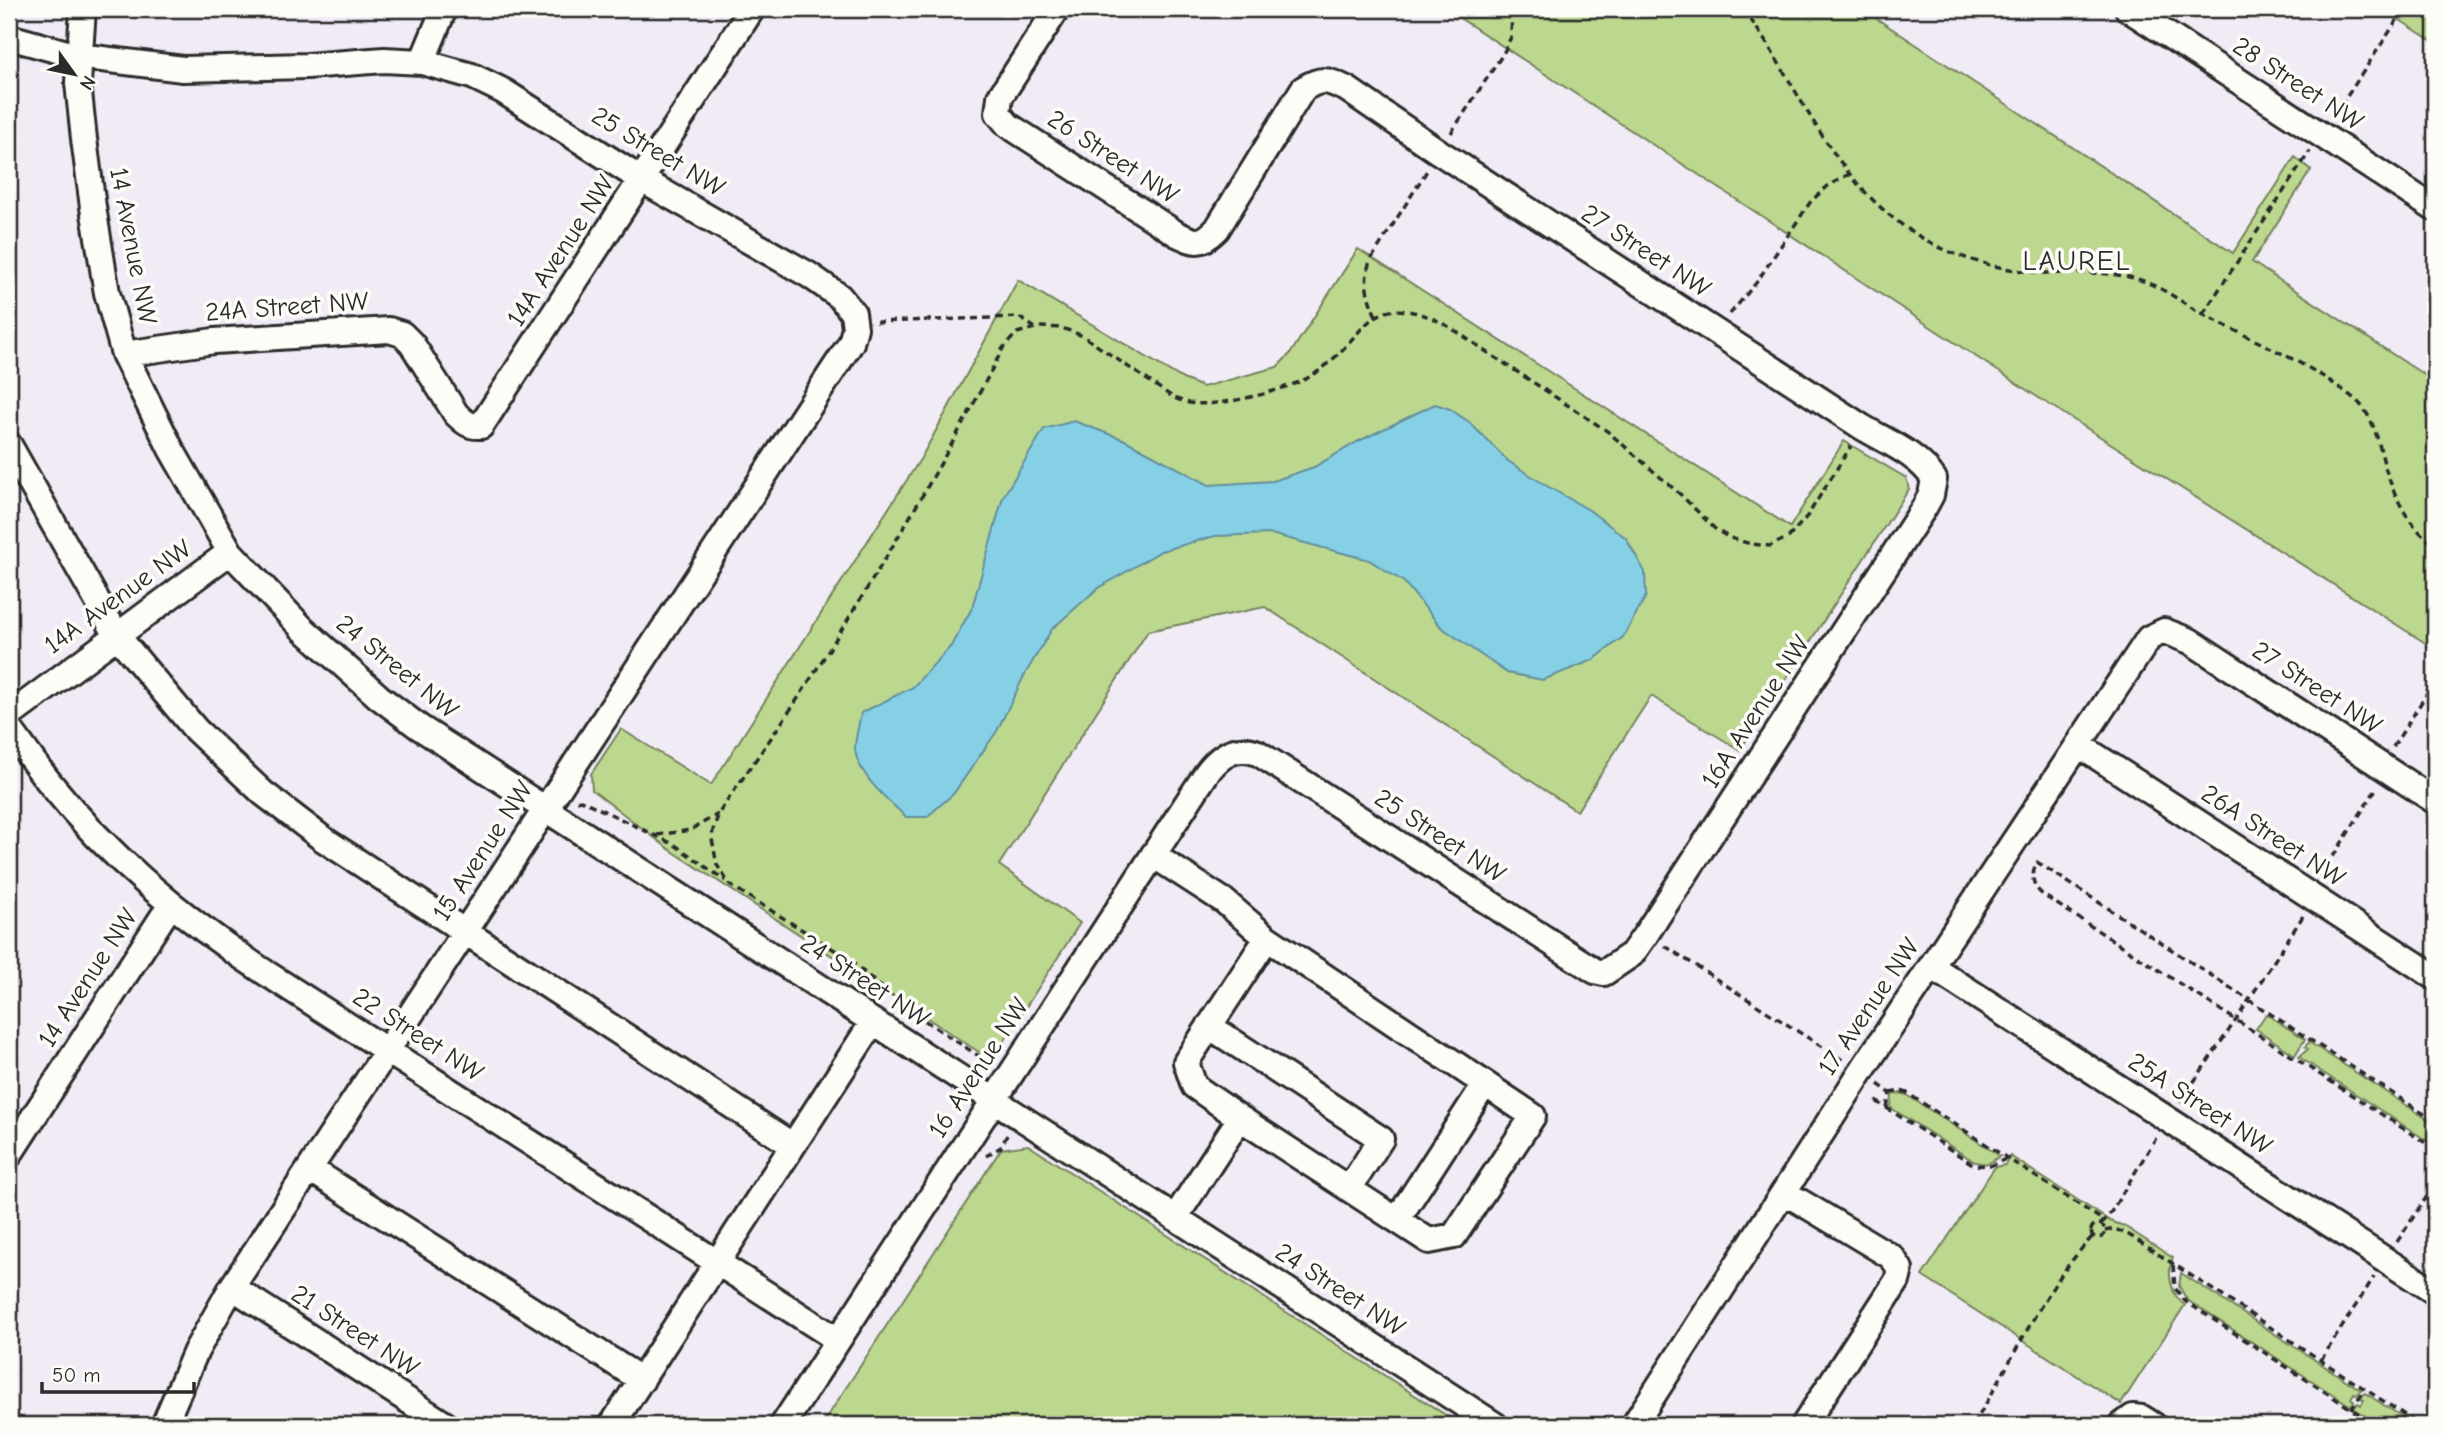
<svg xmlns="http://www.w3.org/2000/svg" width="2444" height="1434" viewBox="0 0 2444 1434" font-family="'Comic Neue',sans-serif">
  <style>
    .green { fill: #bcd88f; stroke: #74825d; stroke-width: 2 }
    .water { fill: #86d0e6; stroke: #628e9b; stroke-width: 2 }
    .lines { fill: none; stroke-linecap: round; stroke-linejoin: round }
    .minor-casing { stroke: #2b2b2b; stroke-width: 30 }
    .path { stroke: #2b2b2b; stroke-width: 3.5; stroke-dasharray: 7 5; stroke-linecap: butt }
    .minor { stroke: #fdfcf7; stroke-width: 24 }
    .labels { text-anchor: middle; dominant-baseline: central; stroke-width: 7; stroke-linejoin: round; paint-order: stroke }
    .street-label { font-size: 26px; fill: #2b2b2b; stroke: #fdfcf7 }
    .neighbourhood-label { font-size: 28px; letter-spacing: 2px; fill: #2b2b2b; stroke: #fdfcf7 }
  </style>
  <rect width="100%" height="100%" fill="#f1ebf6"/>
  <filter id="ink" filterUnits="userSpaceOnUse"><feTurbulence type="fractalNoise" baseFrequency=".0143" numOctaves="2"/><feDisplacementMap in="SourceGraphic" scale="14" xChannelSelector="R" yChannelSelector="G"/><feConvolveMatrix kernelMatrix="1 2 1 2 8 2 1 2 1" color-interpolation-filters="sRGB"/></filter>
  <g filter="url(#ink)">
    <!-- green -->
    <path class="green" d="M1446 9H1862L2233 253 2295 157 2311 170 2252 262 2435 382V649L2039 398Z
      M2383 9H2435V43Z
      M1358 249 1790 527 1844 441 1906 478 1909 489 1740 750 1651 696 1577 811 1265 607 1148 631 999 865 1080 923 997 1052 985 1056 669 849 592 790 591 774 621 729 711 785 921 458 1018 280 1183 379 1203 387 1277 367 1290 354Z
      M2266 1014 2305 1039 2295 1055 2256 1029Z
      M2309 1042 2435 1124V1146L2299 1057 2308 1049 2305 1047Z
      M1899 1093 1907 1095 2000 1156 1988 1164 1975 1162 1891 1108 1892 1095Z
      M1028 1145 1461 1425H822L1001 1149Z
      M2010 1156 2110 1221 2124 1226 2173 1258C2166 1272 2171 1296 2185 1305L2121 1404 1922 1276 1995 1167 2005 1165Z
      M2181 1273 2361 1390 2357 1395 2354 1393 2351 1398 2354 1401 2351 1406 2187 1300 2179 1286Z
      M2365 1393 2415 1425H2380L2354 1409 2358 1403 2361 1405 2364 1400 2361 1398Z"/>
    <!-- water -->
    <path class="water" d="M1435 404 1450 409 1469 422 1508 461 1547 486 1589 510 1626 538 1645 572 1646 596 1623 637 1593 660 1543 680 1507 673 1441 627 1404 582 1369 560 1271 534 1215 536 1161 551 1097 589 1052 629 1024 676 997 731 954 793 927 817H906C889 801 854 772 855 746 856 736 859 724 861 713L913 687 951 646 972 608 1003 497 1044 429 1074 421 1125 440 1209 485 1273 481 1314 467 1357 442Z"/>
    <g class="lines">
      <!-- minor casing -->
      <g class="minor-casing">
        <path id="minor" d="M83 9 78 83 84 139 93 207 107 293 124 354 171 449 230 552 302 628 379 697 419 727 1495 1425
          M2128 9 2435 209
          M9 37 78 56 183 69 307 66 384 60 422 62 472 76 503 91 642 180 809 275 839 296 853 313 855 328 851 343 232 1287 196 1351 164 1425
          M422 62 444 9
          M124 354 214 341 389 330 402 334 412 344 456 414C464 422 470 427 481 426L752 9
          M9 445 116 634 129 650 196 730 263 793 323 839 792 1145
          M9 716 230 552
          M9 728C24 748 38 769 54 788 113 861 188 922 266 973L838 1340
          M2079 745 2435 977
          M1153 855 1224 901 1267 938 1533 1116 1454 1236 1429 1241 1240 1118 1175 1218
          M1932 967 2435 1292
          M1209 1026 1381 1139 1349 1189
          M1240 1118 1194 1086 1186 1062 1267 938
          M9 1155 171 904
          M310 1169 642 1380
          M1784 1192 1892 1257 1900 1269 1897 1281 1804 1425
          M1397 1220 1485 1084
          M232 1287 446 1425
          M612 1425 873 1022
          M783 1425 1206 774C1219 756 1235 744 1258 753L1595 971 1604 973 1632 954 1646 934 1924 508 1931 495 1934 479C1918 454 1887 442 1862 427L1439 152 1347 89C1327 80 1322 77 1303 89L1217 229C1201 245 1196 243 1177 234L1008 125 998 113 1000 97 1057 9
          M1634 1425 1861 1072 2149 638 2164 631 2190 641 2435 801
          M2122 1425 2133 1417 2142 1418 2153 1425"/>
      </g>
      <!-- path -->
      <path class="path" d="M1743 9C1796 79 1825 166 1897 221 1939 254 1992 270 2045 273 2073 274 2101 271 2129 277 2158 283 2179 301 2204 315 2254 341 2308 362 2352 397 2374 413 2378 442 2385 467 2395 498 2408 526 2435 545
        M2334 116 2398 19
        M1451 133 1503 54 1511 37 1512 9
        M1730 314 1756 283 1811 201 1828 186 1849 174
        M2203 314 2310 151
        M1376 316C1367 296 1363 282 1370 261L1428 169
        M876 322 1019 317 1035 328
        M2393 747 2435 681
        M577 801 581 800 675 845 726 881
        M657 835 691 830 718 814
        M2320 877 2376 789
        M1665 946 1844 1061
        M991 1064 907 1009 846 957 730 885 717 865 712 839 713 830 719 813C747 771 777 731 804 689 875 578 943 465 1003 348L1017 333 1039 327 1062 328 1083 336 1174 398C1179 400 1185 402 1190 403 1218 408 1289 390 1313 375 1367 340 1366 283 1446 325L1607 431 1681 495 1716 530 1730 538 1751 544 1770 546 1789 537 1808 515 1851 446
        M1878 1084 1890 1093
        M1890 1093 1901 1091 1907 1093 2104 1221
        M1876 1101 1974 1165 1990 1166 2008 1158
        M2180 1102 2236 1020 2303 916
        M1887 1108 1890 1093
        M2435 1121 2037 862C2030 875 2032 886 2043 895L2435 1149
        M986 1156 1001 1147 1007 1135
        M2091 1231a7 7 0 1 1 14 0a7 7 0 1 1-14 0Z
        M2101 1224 2108 1217 2156 1138
        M2105 1231 2114 1229 2126 1233 2420 1425
        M2397 1242 2435 1184
        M2173 1265 2175 1288 2185 1301 2376 1425
        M2321 1360 2374 1277
        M2351 1409 2365 1389
        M1973 1425C2013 1362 2041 1291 2093 1236"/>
      <!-- minor -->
      <use href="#minor" class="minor"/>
    </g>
  </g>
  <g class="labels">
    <!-- street labels -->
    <g class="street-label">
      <text transform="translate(2298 84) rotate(33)">28 Street NW</text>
      <text transform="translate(658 152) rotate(31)">25 Street NW</text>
      <text transform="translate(1113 157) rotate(33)">26 Street NW</text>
      <text transform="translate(133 246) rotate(79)">14 Avenue NW</text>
      <text transform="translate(561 251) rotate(-57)">14A Avenue NW</text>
      <text transform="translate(1646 251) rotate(33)">27 Street NW</text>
      <text transform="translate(287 307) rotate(-4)">24A Street NW</text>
      <text transform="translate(118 597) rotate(-36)">14A Avenue NW</text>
      <text transform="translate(397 667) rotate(39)">24 Street NW</text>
      <text transform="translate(2317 688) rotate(33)">27 Street NW</text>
      <text transform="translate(1756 712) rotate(-57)">16A Avenue NW</text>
      <text transform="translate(1440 836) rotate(33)">25 Street NW</text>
      <text transform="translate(2273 836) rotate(33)">26A Street NW</text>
      <text transform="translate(483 851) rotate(-57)">15 Avenue NW</text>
      <text transform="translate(88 978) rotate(-57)">14 Avenue NW</text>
      <text transform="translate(865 981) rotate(33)">24 Street NW</text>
      <text transform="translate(1869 1007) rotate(-56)">17 Avenue NW</text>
      <text transform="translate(418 1035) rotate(33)">22 Street NW</text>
      <text transform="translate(979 1068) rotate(-57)">16 Avenue NW</text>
      <text transform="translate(2200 1104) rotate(33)">25A Street NW</text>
      <text transform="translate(1340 1290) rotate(33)">24 Street NW</text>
      <text transform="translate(355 1331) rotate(33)">21 Street NW</text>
    </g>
    <!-- neighbourhood labels -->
    <g class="neighbourhood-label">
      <text x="2077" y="261">LAUREL</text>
    </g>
  </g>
  <!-- margin -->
  <rect width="2444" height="1434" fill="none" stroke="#fdfcf7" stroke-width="35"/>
  <rect x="18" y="18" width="2409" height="1399" fill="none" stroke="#2b2b2b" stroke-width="2.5" filter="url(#ink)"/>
  <!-- north arrow -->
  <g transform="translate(74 74) rotate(123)" stroke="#fdfcf7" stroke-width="5" paint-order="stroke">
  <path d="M0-5L12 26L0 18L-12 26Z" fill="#2b2b2b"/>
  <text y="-10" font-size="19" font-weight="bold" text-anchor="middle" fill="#2b2b2b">N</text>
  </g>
  <!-- scale -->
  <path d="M42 1382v10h152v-10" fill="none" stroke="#2b2b2b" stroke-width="3.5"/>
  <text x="52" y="1382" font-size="21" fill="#2b2b2b" stroke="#fdfcf7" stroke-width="5" paint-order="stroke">50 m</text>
</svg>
